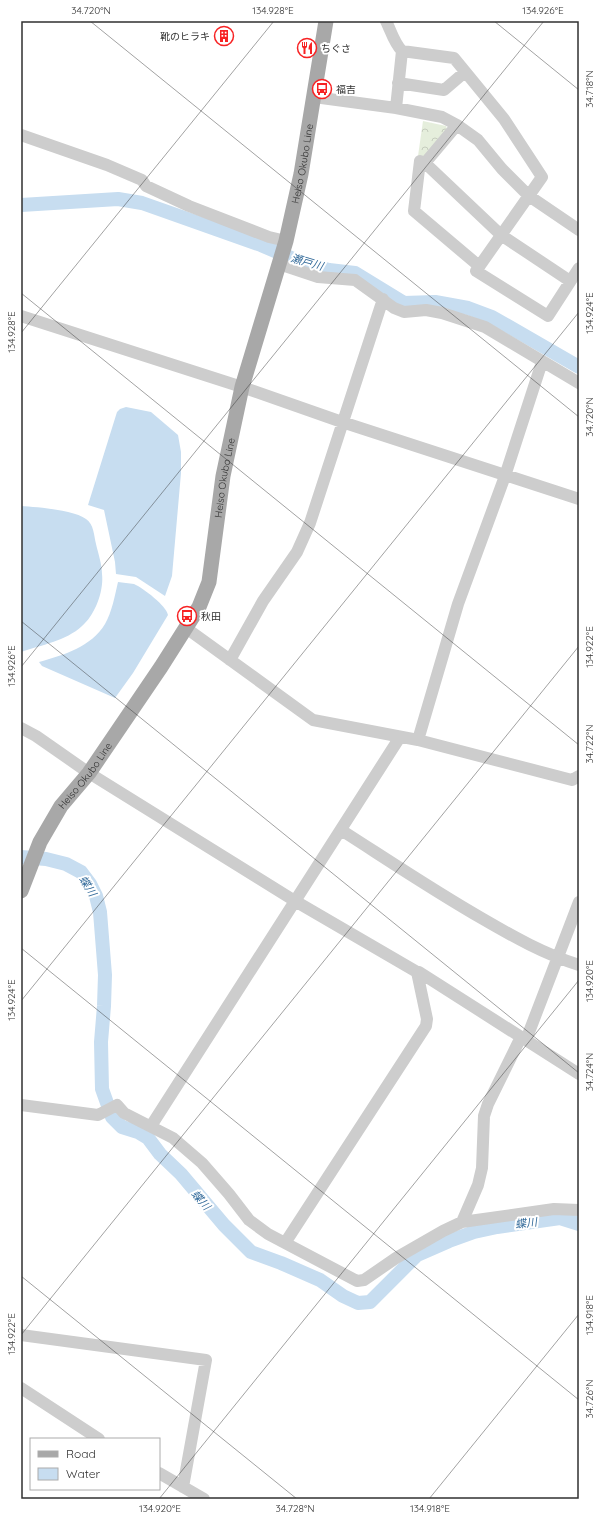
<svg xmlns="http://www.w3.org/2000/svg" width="600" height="1520" viewBox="0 0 600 1520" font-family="Quicksand,'Noto Sans JP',sans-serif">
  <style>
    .forest { fill: url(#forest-crowns) }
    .water { fill: #c7ddf0 }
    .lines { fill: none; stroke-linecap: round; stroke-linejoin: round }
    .river { stroke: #c7ddf0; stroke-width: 14 }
    .minor { stroke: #cdcdcd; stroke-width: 12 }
    .major { stroke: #a8a8a8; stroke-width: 15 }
    .ticks { fill: none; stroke: #303030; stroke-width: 1; stroke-opacity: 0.45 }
    .labels { text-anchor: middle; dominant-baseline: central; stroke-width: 4; stroke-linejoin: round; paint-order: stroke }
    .poi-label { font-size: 10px; fill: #303030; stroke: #fff; text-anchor: start }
    .street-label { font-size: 10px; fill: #303030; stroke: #fff }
    .water-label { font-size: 11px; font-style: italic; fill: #356c9b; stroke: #fff }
    .neatline { fill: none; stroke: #303030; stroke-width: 1.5 }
    .ticks-label { font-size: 10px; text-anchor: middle; fill: #303030 }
  </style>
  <defs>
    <pattern id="forest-crowns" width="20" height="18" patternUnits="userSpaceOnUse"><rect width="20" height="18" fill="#e5eedc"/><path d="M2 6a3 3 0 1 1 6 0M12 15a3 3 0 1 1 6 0" fill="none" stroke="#c5ccbd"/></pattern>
  </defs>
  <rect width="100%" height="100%" fill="#fff"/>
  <!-- forest -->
  <path class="forest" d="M423 121 446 126 447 129 426 158 418 156Z"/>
  <!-- water -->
  <path class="water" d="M126 407 151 412 178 435 181 452V473L172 576 165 596 136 577 116 574 115 562 104 510 88 505 117 412 120 409Z
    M21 506C37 507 74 510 86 519 94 524 94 536 96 544 98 553 102 564 102 574 104 591 95 615 82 626 66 641 41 645 21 652Z
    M118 582C123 583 129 583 134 584 143 588 167 606 168 615L133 673 115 698 42 666 39 662C64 655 91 647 105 624 112 612 115 595 118 582Z"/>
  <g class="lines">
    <!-- river -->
    <path class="river" d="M21 205 118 199 142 203 261 245 305 264 329 270 355 273 404 303 435 302 468 308 492 317 579 367
      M21 857 46 859 66 864 81 872 90 884 96 896 100 912 105 975 104 1006 101 1042 102 1089 112 1117 122 1127 138 1132 148 1138 160 1154 181 1174 224 1225 251 1252 281 1263 320 1280 343 1296 358 1303 370 1302 417 1255 449 1241 474 1232 497 1227 560 1218 579 1224"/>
    <!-- minor -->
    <path class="minor" d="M386 21C391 31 394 43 402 51L454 58 504 119 542 177 476 271 548 316 579 268
      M398 83 444 90 465 72
      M314 97 396 108 442 117 457 125 478 140 502 169 529 196 579 230
      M396 108 402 51
      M457 125 425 163 420 161 414 211 479 266
      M21 135 107 165 142 180 146 186 189 206 269 237 286 241
      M425 163 501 235 570 281
      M279 264 318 277 355 280 394 308 404 312 426 310 442 313 485 327 579 383
      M21 316 242 387 342 422 579 499
      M186 628 313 720 418 740 572 780 579 776
      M230 660 263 601 297 552 310 523 383 299
      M21 728 36 736 89 773 295 901 417 972H419L579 1074
      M418 740 458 604 505 476 542 362
      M341 830C388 860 434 891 483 919 514 937 544 954 579 965
      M526 1040 579 902
      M21 1105 98 1115 117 1105 124 1113 173 1138 202 1163 229 1194 249 1220 268 1234 357 1281 364 1280 396 1258 443 1231 462 1222 554 1209 579 1210
      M151 1126 400 737
      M462 1222 478 1185 482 1168 484 1116 488 1104 520 1039 526 1040
      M285 1243 426 1026 427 1019 417 972
      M21 1335 206 1360 183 1487
      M21 1388 99 1439
      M159 1473 204 1499"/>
    <!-- major -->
    <path class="major" id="s1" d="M21 891 40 842 61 806 89 773 161 667 199 607 209 582 223 476 242 387 286 241 301 174 326 21"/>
  </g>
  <!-- ticks -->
  <path class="ticks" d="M90 21 579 417M494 21 579 90M21 293 579 745M21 333 274 21M21 621 579 1073M21 667 544 21M21 948 579 1400M21 1001 579 312M21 1276 297 1499M21 1335 579 646M159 1499 579 980M429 1499 579 1314"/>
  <!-- icons -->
  <defs>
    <g id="building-ring" transform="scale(1)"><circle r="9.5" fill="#fff" stroke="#f72223" stroke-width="1.5"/><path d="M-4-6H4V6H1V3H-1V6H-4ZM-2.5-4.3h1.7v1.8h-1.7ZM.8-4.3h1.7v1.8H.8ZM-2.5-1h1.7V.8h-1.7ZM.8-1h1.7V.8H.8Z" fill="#f72223"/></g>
    <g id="restaurant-ring" transform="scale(1)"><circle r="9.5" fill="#fff" stroke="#f72223" stroke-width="1.5"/><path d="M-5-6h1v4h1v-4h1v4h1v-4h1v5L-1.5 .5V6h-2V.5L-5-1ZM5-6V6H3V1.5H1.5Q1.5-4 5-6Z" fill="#f72223"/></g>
    <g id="bus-ring" transform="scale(1)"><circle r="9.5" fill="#fff" stroke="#f72223" stroke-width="1.5"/><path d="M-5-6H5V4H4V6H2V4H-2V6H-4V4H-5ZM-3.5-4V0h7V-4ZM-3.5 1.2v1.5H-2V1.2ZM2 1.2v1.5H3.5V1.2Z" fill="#f72223"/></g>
  </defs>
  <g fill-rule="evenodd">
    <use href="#building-ring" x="224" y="36"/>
    <use href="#restaurant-ring" x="307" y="48"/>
    <use href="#bus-ring" x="322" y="89"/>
    <use href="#bus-ring" x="187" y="616"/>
  </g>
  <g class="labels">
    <!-- poi labels -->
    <g class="poi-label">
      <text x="210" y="36" text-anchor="end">靴のヒラキ</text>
      <text x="321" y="48">ちぐさ</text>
      <text x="336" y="89">福吉</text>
      <text x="201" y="616">秋田</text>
    </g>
    <!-- street labels -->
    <g class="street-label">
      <text stroke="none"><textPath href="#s1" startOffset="793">Heiso Okubo Line</textPath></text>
      <text stroke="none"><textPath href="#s1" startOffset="469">Heiso Okubo Line</textPath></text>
      <text stroke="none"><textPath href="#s1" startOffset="133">Heiso Okubo Line</textPath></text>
    </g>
    <!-- water labels -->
    <g class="water-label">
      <text transform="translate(307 262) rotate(16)">瀬戸川</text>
      <text transform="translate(88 886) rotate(58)">蝶川</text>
      <text transform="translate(201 1200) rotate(49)">蝶川</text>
      <text transform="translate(526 1223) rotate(-7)">蝶川</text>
    </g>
  </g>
  <!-- border -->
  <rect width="600" height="1520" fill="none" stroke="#ffffff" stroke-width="44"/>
  <!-- legend -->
  <rect x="30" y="1438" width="130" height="52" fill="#ffffff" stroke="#acacac"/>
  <rect x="38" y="1451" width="20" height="6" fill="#a8a8a8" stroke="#acacac"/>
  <text x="66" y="1458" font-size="12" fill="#303030">Road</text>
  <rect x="38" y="1468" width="20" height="12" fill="#c7ddf0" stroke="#acacac"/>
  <text x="66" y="1478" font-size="12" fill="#303030">Water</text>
  <rect x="22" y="22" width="556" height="1476" class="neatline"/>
  <g class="ticks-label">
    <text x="91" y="14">34.720°N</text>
    <text x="273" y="14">134.928°E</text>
    <text x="543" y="14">134.926°E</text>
    <text transform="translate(589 89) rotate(-90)" y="4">34.718°N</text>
    <text transform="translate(589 313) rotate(-90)" y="4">134.924°E</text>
    <text transform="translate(11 332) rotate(-90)" y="4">134.928°E</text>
    <text transform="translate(589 417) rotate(-90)" y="4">34.720°N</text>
    <text transform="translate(589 647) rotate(-90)" y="4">134.922°E</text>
    <text transform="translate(11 666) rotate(-90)" y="4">134.926°E</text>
    <text transform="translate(589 744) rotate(-90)" y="4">34.722°N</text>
    <text transform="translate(589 981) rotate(-90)" y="4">134.920°E</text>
    <text transform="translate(11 1000) rotate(-90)" y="4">134.924°E</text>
    <text transform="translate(589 1072) rotate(-90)" y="4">34.724°N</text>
    <text transform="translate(589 1315) rotate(-90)" y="4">134.918°E</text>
    <text transform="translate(11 1334) rotate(-90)" y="4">134.922°E</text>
    <text transform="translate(589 1399) rotate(-90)" y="4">34.726°N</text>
    <text x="160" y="1512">134.920°E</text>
    <text x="295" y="1512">34.728°N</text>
    <text x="430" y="1512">134.918°E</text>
  </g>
</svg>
